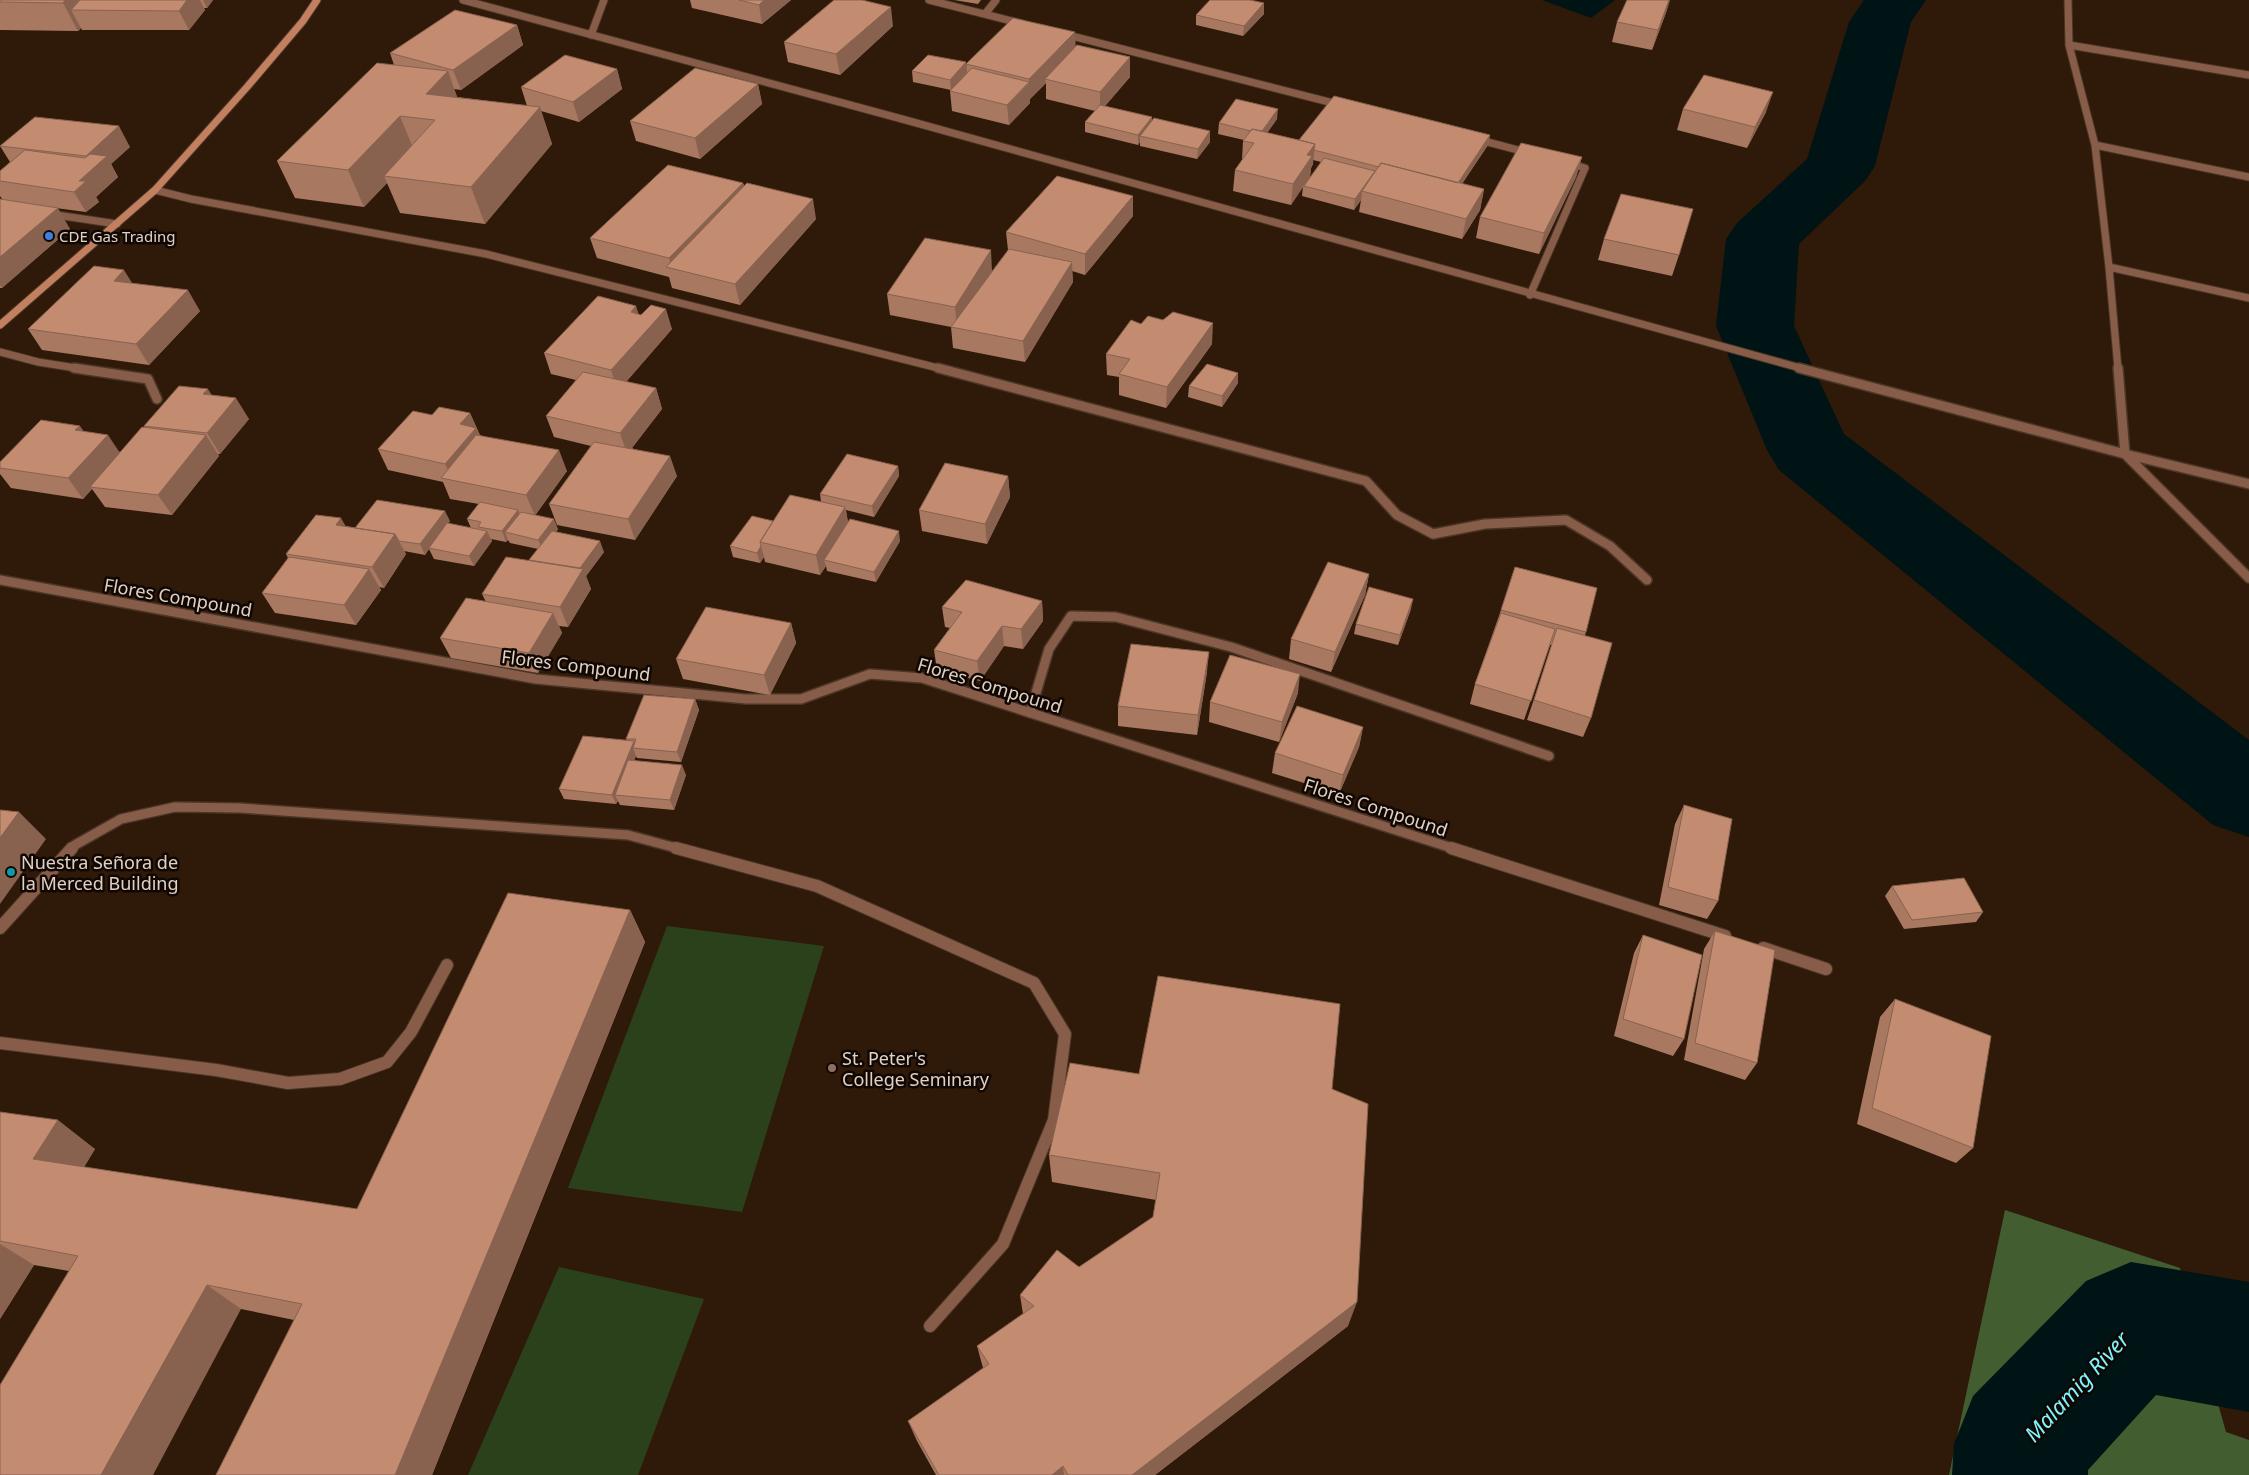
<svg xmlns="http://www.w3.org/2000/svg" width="2249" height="1475" viewBox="0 0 2249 1475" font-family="'Noto Sans',sans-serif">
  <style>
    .green { fill: #2b411c }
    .forest { fill: #425d2f }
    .water { fill: #001315 }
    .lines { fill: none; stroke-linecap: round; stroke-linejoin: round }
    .river { fill: #001315; fill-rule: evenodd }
    .service-far2-casing { stroke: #4b3626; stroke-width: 9 }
    .service-far1-casing { stroke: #4b3626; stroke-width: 12 }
    .service-casing { stroke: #4b3626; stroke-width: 14 }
    .minor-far2-casing { stroke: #4b3626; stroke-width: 9 }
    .minor-far1-casing { stroke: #4b3626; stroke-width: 12 }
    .minor-casing { stroke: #4b3626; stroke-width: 14 }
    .secondary-casing { stroke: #4b3626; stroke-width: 9 }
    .service-far2 { stroke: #875d4a; stroke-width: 7 }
    .service-far1 { stroke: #875d4a; stroke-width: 9 }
    .service { stroke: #875d4a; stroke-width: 12 }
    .minor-far2 { stroke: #875d4a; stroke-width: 7 }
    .minor-far1 { stroke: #875d4a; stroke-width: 9 }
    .minor { stroke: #875d4a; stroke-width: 12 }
    .secondary { stroke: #c28060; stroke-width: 7 }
    .wall { fill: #a87861; fill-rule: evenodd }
    .shaded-wall { fill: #88624f }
    .building { fill: #c38c71; stroke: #88624f }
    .shop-dot { fill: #3f7fe0; stroke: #100702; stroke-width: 2 }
    .culture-dot { fill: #0f9aa8; stroke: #100702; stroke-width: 2 }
    .education-dot { fill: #8d6e63; stroke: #100702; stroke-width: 2 }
    .labels { text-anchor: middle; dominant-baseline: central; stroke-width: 5; stroke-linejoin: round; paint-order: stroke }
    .far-poi-label { font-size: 15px; fill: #e0d1c6; stroke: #100702; text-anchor: start }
    .street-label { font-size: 18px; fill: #e0d1c6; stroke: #100702 }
    .poi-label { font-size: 18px; fill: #e0d1c6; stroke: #100702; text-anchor: start }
    .near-water-label { font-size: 22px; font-style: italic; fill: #7ef4fe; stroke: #100702 }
  </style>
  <rect width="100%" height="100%" fill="#2f1908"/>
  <!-- green -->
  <path class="green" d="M667 926 824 946 742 1212 568 1188Z
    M559 1267 704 1299 638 1475H468Z"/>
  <!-- forest -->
  <path class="forest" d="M2005 1210 2180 1268 2226 1432 2249 1440V1475H1949Z"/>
  <!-- water -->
  <path class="water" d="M1542 0H1615L1591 18Z"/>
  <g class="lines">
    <!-- river -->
    <path class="river" d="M1864 0H1926L1911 22 1875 166 1865 181 1799 244 1794 326 1844 434 2249 740V837L2213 825 1779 470 1767 450 1716 326 1726 239 1737 223 1807 159 1849 22Z
      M2131 1262 2249 1282V1412L2156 1395 2088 1470V1475H1952L1954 1444 1973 1396 2086 1281Z"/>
    <!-- service-far2 casing -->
    <g class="service-far2-casing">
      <path id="service-far2" d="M50 214 117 224
        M0 352 38 362 82 369"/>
    </g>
    <!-- service-far1 casing -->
    <g class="service-far1-casing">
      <path id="service-far1" d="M74 368 148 379 157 399
        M71 849 75 845 121 819 175 807 240 808 628 835 680 849"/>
    </g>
    <!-- service casing -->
    <g class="service-casing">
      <path id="service" d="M676 848 817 886 1034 983 1065 1034 1054 1120 1003 1244 930 1326
        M0 928 72 848
        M0 1043 216 1070 288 1083 340 1079 387 1062 411 1032 447 965"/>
    </g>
    <!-- minor-far2 casing -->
    <g class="minor-far2-casing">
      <path id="minor-far2" d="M463 0 902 119 1804 369
        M929 0 1023 24
        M2068 0 2069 45 2095 145 2109 267 2118 369
        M985 14 996 0
        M1064 34 1341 105
        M591 35 604 0
        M2069 45 2249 75
        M1476 139 1529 153
        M2095 145 2249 177
        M155 190 191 199 486 254 942 369
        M2109 267 2249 298
        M1530 295 1585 168 1568 163"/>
    </g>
    <!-- minor-far1 casing -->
    <g class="minor-far1-casing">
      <path id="minor-far1" d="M938 368 1366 481 1397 515 1433 534 1485 524 1566 520 1610 546 1647 580
        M1799 368 2125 454 2249 484
        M2118 368 2125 454 2249 578
        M0 580 536 679 746 699H801L870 674 922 678 1455 849
        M1030 713 1049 649 1071 616 1116 617 1231 647 1549 756"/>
    </g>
    <!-- minor casing -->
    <g class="minor-casing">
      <path id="minor" d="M1451 848 1725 936
        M1763 948 1826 969"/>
    </g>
    <!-- secondary casing -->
    <g class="secondary-casing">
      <path id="secondary" d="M0 325 155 190 247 87 303 21 317 0"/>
    </g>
    <!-- service-far2 -->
    <use href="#service-far2" class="service-far2"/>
    <!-- service-far1 -->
    <use href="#service-far1" class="service-far1"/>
    <!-- service -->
    <use href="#service" class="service"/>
    <!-- minor-far2 -->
    <use href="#minor-far2" class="minor-far2"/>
    <!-- minor-far1 -->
    <use href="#minor-far1" class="minor-far1"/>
    <!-- minor -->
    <use href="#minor" class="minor"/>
    <!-- secondary -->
    <use href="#secondary" class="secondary"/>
  </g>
  <!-- wall -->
  <path class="wall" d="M0 0H213L207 8H204L205 10 189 30H82L81 28 78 31 0 30Z
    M690 0H791L762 24 692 8Z
    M954 0H981L978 4Z
    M1667 10 1652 50 1612 42 1617 22Z
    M1264 14 1243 36 1196 25V15Z
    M517 25 523 45 461 90 454 89 457 97 527 106 521 87 617 69 622 89 579 122 541 111 552 144 485 224 400 213 387 183 364 207 295 198 277 161 394 65 390 53Z
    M893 26 840 75 788 62 784 42Z
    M1076 46 1130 57V77L1105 106 1152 117V121L1210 142 1197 159 1140 146V142L1138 145 1085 132V122L1095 111 1046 99V83L1030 99V103L1009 125 952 111 950 91 951 90 913 82 912 71 966 62 967 73 951 90 967 74 966 64Z
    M758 84 762 104 700 159 636 141 630 121Z
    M1683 109 1766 112 1747 148 1677 130Z
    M1277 119 1267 133 1299 140 1490 135 1488 145 1462 184 1484 189 1480 210 1462 239 1359 212 1361 200 1354 210 1302 196 1303 186 1291 205 1233 191 1235 170 1242 160 1243 141 1244 140 1218 134 1219 123ZM1313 160 1321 162 1305 184 1310 177 1311 168 1313 164Z
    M0 146 130 147 111 164 118 177 96 197 99 202 86 212 48 207 70 229 2 288H0V199H2L0 196V171L10 162Z
    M1582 157 1576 177 1539 254 1476 238 1480 217Z
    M743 183 744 186 816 219 740 305 672 288 669 277 597 258 590 238Z
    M1133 216 1085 275 1072 271 1073 282 1025 362 953 348 951 327 890 315 887 294 992 271 1008 250 1006 232Z
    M1604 239 1679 255 1672 276 1598 260Z
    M132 283 200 311 149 365 42 350 28 329Z
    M639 314 672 329 626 382 656 388 662 409 632 448 677 476 635 540 557 525 549 504 591 446 554 437 546 416 576 380 551 374 544 353Z
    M1212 344 1166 408 1119 395V377L1107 375 1106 354Z
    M1238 383 1222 407 1188 397 1189 386Z
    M212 395 249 419 220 454H218L219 456 172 515 105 507 92 489 83 499 11 488 0 474V462L84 431 120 452 145 428 144 426Z
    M470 413 480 435 567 471 535 515 558 529 556 532 604 552 586 576 591 589 568 627 559 626 562 633 538 673 451 658 440 638 486 602 482 594 529 560 538 549 510 543 508 540 506 542 491 539 492 541 474 566 434 559 429 549 425 555 404 551 406 554 384 588 379 587 381 590 356 625 275 613 262 593 288 558 286 554 346 526 355 528 450 521 448 523 471 528 467 519 479 504 450 499 443 482 388 470 378 449 432 415Z
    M898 466 899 476 874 517 846 510 848 522 900 541 876 582 827 571 826 566 820 575 765 562 764 557 760 563 733 557 730 546 773 521 821 502 820 494Z
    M1008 476 1010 497 987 544 922 531 919 510Z
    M1369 574 1365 595 1331 672 1289 659 1291 639Z
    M1042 601 1043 621 1023 649 1004 646 980 681 937 670 934 650 950 628 945 627 942 607Z
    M1411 609 1398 645 1354 634 1356 624Z
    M1501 610 1586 632 1585 635 1591 718 1583 737 1527 720 1552 645H1550L1524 720 1470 704 1475 684Z
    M791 623 796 643 770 695 683 679 676 659Z
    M1207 672 1197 735 1118 726V706Z
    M1298 693 1279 742 1209 722 1210 702Z
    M695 699 699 710 681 762 637 758 636 756 634 760 686 775 674 810 620 805 618 801 616 804 564 799 559 789 627 740 626 739Z
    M1363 727 1359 747 1339 794 1272 773 1275 753Z
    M1684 805 1718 901 1707 919 1659 905 1675 824Z
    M1892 886 1983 912 1976 922 1904 929 1885 896Z
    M630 910 645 942 432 1475H216L294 1320 241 1309 69 1271 34 1265 0 1319V1112L95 1149 84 1167 357 1209Z
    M1715 931 1757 1063 1745 1080 1684 1060 1704 949Z
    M1643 935 1684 1039 1673 1056 1614 1036 1634 953Z
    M1895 999 1973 1148 1956 1163 1857 1124 1880 1017Z
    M1139 1074 1332 1089 1348 1326 1155 1475H936L917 1441 908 1421 983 1368 977 1346 1023 1314 1020 1295 1079 1267 1153 1217 1156 1200 1052 1182 1049 1155Z"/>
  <!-- shaded-wall -->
  <path class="shaded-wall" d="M65 0H98L71 10 81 28 78 31 63 3Z
    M187 0H200L205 10 189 30 179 11Z
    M203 0H213L207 8Z
    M764 0H791L762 24 759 5Z
    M1669 0H1670L1667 10 1652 50 1658 30Z
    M1264 3V14L1243 36 1244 26Z
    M891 7 893 26 840 75 836 54Z
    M517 25 523 45 461 90 453 70Z
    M1075 32 1076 52 1045 79 1046 83 1030 99V103L1009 125 1007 105 1029 83V79Z
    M1130 57V77L1100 112V92Z
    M966 62 967 73 951 90 950 80Z
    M617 69 622 89 579 122 573 102Z
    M448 71 461 108 426 94Z
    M758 84 762 104 700 159 695 138Z
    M1773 92 1766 112 1747 148 1755 127Z
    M540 107 552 144 485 224 471 187Z
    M1278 109 1277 119 1260 143 1261 133Z
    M400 116 415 153 384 176 387 183 364 207 348 170Z
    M1152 117V128L1140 136V142L1138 145V135Z
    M119 126 130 147 111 164 118 177 96 197 99 202 86 212 74 192 79 181 93 168 86 156Z
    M1210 131V142L1197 159 1198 149Z
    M1490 135 1488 145 1453 197 1455 186Z
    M1315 144 1313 164 1311 168 1310 177 1291 205 1293 184 1307 155Z
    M1582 157 1576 177 1539 254 1544 233Z
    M1375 171 1373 182 1362 191 1361 200 1354 210 1355 199Z
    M743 183 748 204 672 268 669 258Z
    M1484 189 1480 210 1462 239 1466 219Z
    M1133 196V216L1085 275V254Z
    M813 199 816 219 740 305 735 284Z
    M58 208 70 229 2 288 0 285V257Z
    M991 250 992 271 957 328 955 307Z
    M1072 262 1073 282 1025 362 1023 341Z
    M124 270 137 291 114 281Z
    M188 290 200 311 149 365 136 344Z
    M636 306 643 327 631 312Z
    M666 309 672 329 618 391 611 370Z
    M1213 323 1212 344 1166 408 1167 387Z
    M1238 373V383L1222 407V396Z
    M656 388 662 409 627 454 620 433Z
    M208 389 221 410 203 394Z
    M236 398 249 419 220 454 207 433Z
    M470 413 485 448 453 480 445 464 460 424Z
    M80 426 94 446 75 430Z
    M108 435 122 456 90 487 92 489 83 499 68 478Z
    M206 435 219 456 172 515 158 495Z
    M559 450 567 471 535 516 526 495Z
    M670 456 677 476 635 540 628 519Z
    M898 466 899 476 874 517 872 506Z
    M1008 476 1010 497 987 544 985 524Z
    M845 507 849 528 824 560 826 566 820 575 816 555Z
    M518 510 523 521 505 532 508 540 506 542 502 531Z
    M445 511 450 521 430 548H429V549L425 555 420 544Z
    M341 518 353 539 336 525Z
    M554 519 558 529 543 550 538 540Z
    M487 531 492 541 474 566 469 556Z
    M899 531 900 541 876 582 874 572Z
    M395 534 406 554 384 588 372 567Z
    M600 541 604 552 586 576 591 589 568 627 560 607 576 573Z
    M761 546 764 557 760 563 757 553Z
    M369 569 381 590 356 625 344 605Z
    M1369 574 1365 595 1331 672 1335 652Z
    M1413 599 1411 609 1398 645 1400 635Z
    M1042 601 1043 621 1023 649 1021 629Z
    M553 613 562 633 538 673 529 653Z
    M791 623 796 643 770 695 764 675Z
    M1002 626 1004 646 980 681 977 661Z
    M1209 652 1207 672 1197 735 1198 715Z
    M1300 674 1298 693 1279 742 1282 722Z
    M695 699 699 710 681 762 677 752Z
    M1363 727 1359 747 1339 794 1343 775Z
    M634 741 637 749 633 748 636 756 620 796 615 795 618 801 616 804 612 795Z
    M682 765 686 775 674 810 670 800Z
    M19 812 46 839 0 904V838Z
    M630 910 645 942 432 1475H395Z
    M58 1120 95 1149 72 1187 33 1159Z
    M0 1244 34 1265 0 1319Z
    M207 1285 241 1309 153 1475H101Z
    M1357 1302 1348 1326 1155 1475H1132Z
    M1063 1466 1064 1475H1052Z"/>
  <!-- building -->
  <path class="building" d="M0 0H65L63 3 0 2Z
    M80 0H187L179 11 71 10Z
    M739 0H764L759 5Z
    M834 0H862L891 7 836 54 784 42Z
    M1210 0H1250L1264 3 1244 26 1196 15Z
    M1627 0H1669L1658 30 1617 22Z
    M455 10 517 25 453 70 390 53Z
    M1013 18 1075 32 1029 79 966 64Z
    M1077 45 1130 57 1100 92 1045 79Z
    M565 55 617 69 573 102 521 87Z
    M928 55 966 62 950 80 912 71Z
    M377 63 448 71 426 94 540 107 471 187 384 176 435 120 400 116 348 170 277 161Z
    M695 68 758 84 695 138 630 121Z
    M972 68 1029 82 1007 105 950 91Z
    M1704 75 1773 92 1755 127 1683 109Z
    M1334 96 1490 135 1458 183 1381 163 1379 167 1314 150 1315 144 1299 140Z
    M1236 99 1278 109 1262 131 1252 129 1251 131 1219 123Z
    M1100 105 1152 117 1138 135 1085 122Z
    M35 117 119 126 86 156 0 146Z
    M1154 118 1210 131 1198 149 1140 136Z
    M1252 129 1315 144 1307 155 1312 156 1293 184 1235 170 1254 143 1243 141Z
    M1521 143 1582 157 1544 233 1480 217Z
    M25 150 85 158 90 154 107 156 79 181H86L74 192 0 181V171Z
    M1324 158 1375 171 1355 199 1304 186Z
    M1381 163 1484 189 1466 219 1362 191Z
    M668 165 743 183 669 258 590 238Z
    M1057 176 1133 196 1085 254 1006 232Z
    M747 183 813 199 735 284 666 267Z
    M1621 194 1693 209 1679 255 1604 239Z
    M0 199 58 208 0 257Z
    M925 238 991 250 955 307 887 294Z
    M1009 249 1072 262 1023 341 951 327Z
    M94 266 124 270 114 281 188 290 136 344 28 329Z
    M598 296 636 306 631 312 641 315 651 305 666 309 611 370 544 353Z
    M1173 312 1213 323 1167 387 1119 374 1130 359 1106 354 1131 320 1141 324 1148 316 1163 320Z
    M1207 364 1238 373 1222 396 1189 386Z
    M583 372 656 388 620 433 546 416Z
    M179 386 208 389 203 394 236 398 207 433 144 426Z
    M439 407 470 413 460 424 476 428 445 464 378 449 413 411 432 415Z
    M41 420 80 426 75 430 108 435 68 478 0 468V462Z
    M142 427 206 435 158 495 90 487Z
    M476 435 559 450 526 495 441 478Z
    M594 442 670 456 628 519 549 504Z
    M847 454 898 466 872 506 820 494Z
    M945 463 1008 476 985 524 919 510Z
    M790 495 845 507 816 555 760 542Z
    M377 500 445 511 420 544 399 541 395 534 355 528Z
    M480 502 518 510 502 531 478 527 481 522 467 519Z
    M521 512 554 519 538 540 505 532Z
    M316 515 341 518 336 525 395 534 372 567 286 554Z
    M752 516 773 521 760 542 761 546 757 553 730 546Z
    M850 519 899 531 874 572 824 560Z
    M447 523 487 531 469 556 429 548Z
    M552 531 600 541 580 568 529 560Z
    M289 557 369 569 344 605 262 593Z
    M506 557 583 569 560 607 482 594Z
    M1328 562 1369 574 1335 652 1291 639Z
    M1515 567 1597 588 1586 632 1501 610Z
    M966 580 1042 601 1021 629 1002 626 977 661 934 650 962 612 942 607Z
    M1369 587 1413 599 1400 635 1356 624Z
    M466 598 553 613 529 653 440 638Z
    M706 607 791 623 764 675 676 659Z
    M1501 613 1555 629 1531 701 1475 684Z
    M1557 628 1612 643 1591 718 1534 700Z
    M1131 644 1209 652 1198 715 1118 706Z
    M1230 655 1300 674 1282 722 1210 702Z
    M644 695 695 699 677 752 633 748 636 739H626Z
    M1297 706 1363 727 1343 775 1275 753Z
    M583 736 634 741 612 795 559 789Z
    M628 760 682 765 670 800 615 795Z
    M1684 805 1732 819 1718 901 1668 887Z
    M0 810 19 812 0 838Z
    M1964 878 1983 912 1912 920 1892 886Z
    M508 893 630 910 395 1475H216L302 1304 207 1285 101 1475H0V1385L78 1256 0 1241V1112L58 1120 33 1159 357 1209Z
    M1715 931 1775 950 1757 1063 1695 1043Z
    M1643 935 1702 955 1684 1039 1623 1019Z
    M1158 976 1340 1004 1332 1089 1368 1104 1357 1302 1132 1475H1068L1063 1466 1052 1475H939L908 1421 989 1364 977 1346 1034 1306 1020 1295 1057 1250 1079 1267 1153 1217 1160 1173 1049 1155 1070 1063 1139 1074Z
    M1895 999 1991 1036 1973 1148 1872 1108Z"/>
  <!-- markers -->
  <circle class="shop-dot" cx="49" cy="236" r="5"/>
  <circle class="culture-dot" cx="11" cy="872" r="5"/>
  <circle class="education-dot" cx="832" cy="1068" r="5"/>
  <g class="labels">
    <!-- far-poi labels -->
    <g class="far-poi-label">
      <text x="59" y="236">CDE Gas Trading</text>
    </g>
    <!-- street labels -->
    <g class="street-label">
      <text transform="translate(178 597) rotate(10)">Flores Compound</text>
      <text transform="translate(576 665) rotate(7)">Flores Compound</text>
      <text transform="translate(990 685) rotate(17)">Flores Compound</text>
      <text transform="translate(1376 807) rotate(18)">Flores Compound</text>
    </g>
    <!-- poi labels -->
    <g class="poi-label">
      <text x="21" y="862">Nuestra Señora de<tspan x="21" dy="21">la Merced Building</tspan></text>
      <text x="842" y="1058">St. Peter's<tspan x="842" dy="21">College Seminary</tspan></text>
    </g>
    <!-- near-water labels -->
    <g class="near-water-label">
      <text transform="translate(2076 1386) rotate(-47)">Malamig River</text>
    </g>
  </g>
</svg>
